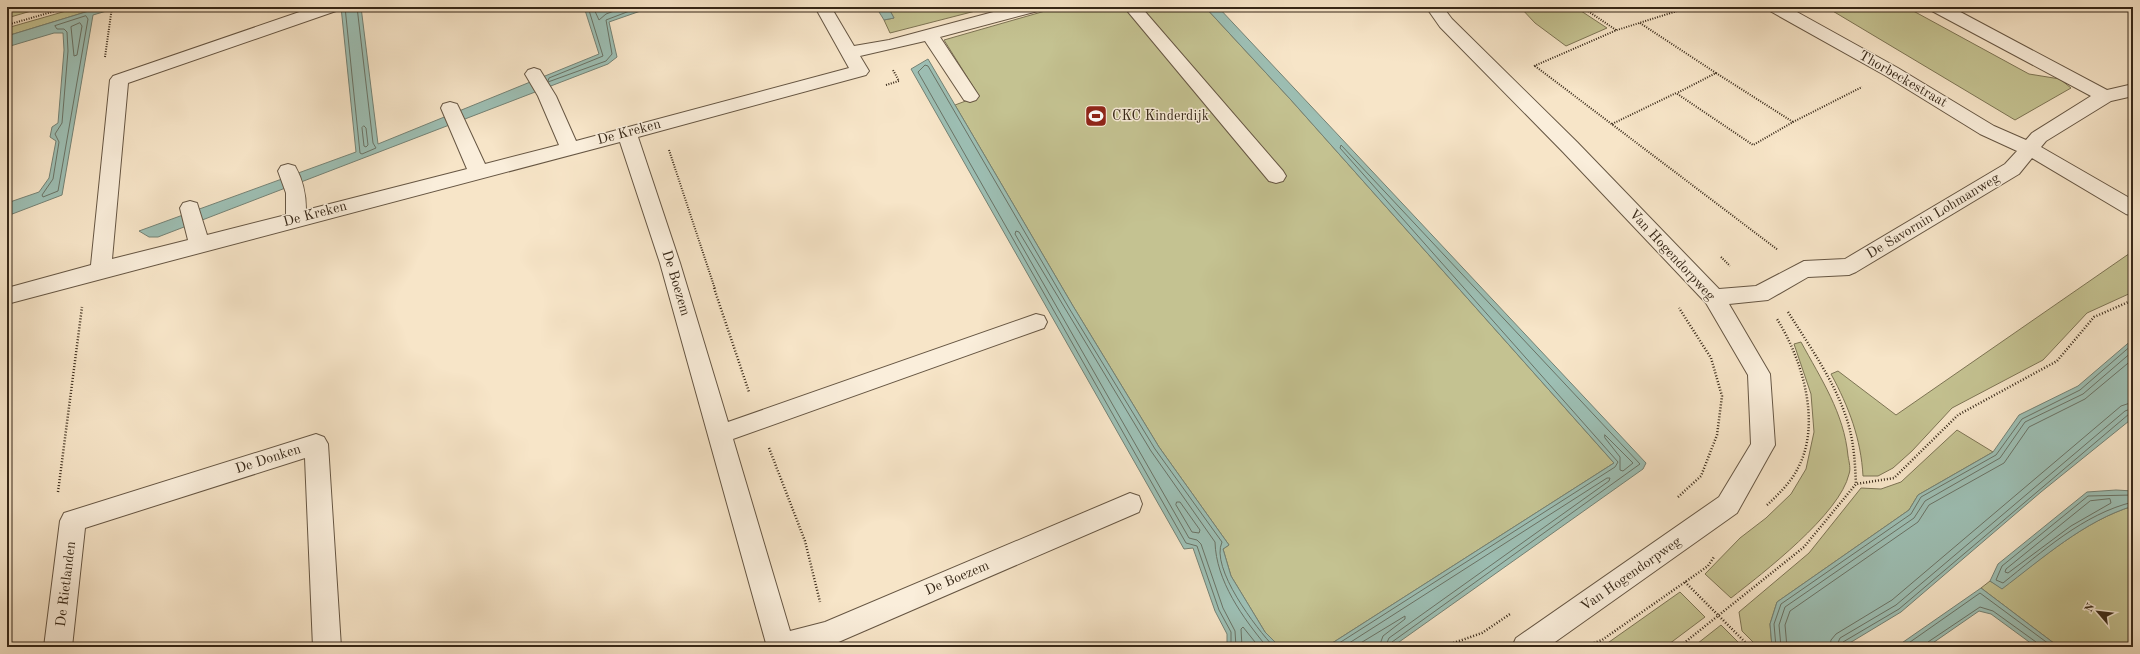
<svg xmlns="http://www.w3.org/2000/svg" width="2140" height="654" viewBox="0 0 2140 654" font-family="'Old Standard TT',serif">
  <style>
    .green { fill: #c4c291; stroke: #7d7454 }
    .water { fill: #9dbfb4; stroke: #748275 }
    .lines { fill: none; stroke-linecap: round; stroke-linejoin: round }
    .shore { stroke: #6a7366; stroke-width: 1 }
    .minor-casing { stroke: #665643; stroke-width: 2 }
    .path-far1 { stroke: #362717; stroke-width: 2; stroke-dasharray: 1 1.5; stroke-linecap: butt }
    .path { stroke: #362717; stroke-width: 2.5; stroke-dasharray: 1 2; stroke-linecap: butt }
    .minor { fill: #faeedb; fill-rule: evenodd }
    .labels { text-anchor: middle; dominant-baseline: central; stroke-width: 3; stroke-linejoin: round; paint-order: stroke }
    .street-label { font-size: 14px; fill: #362717; stroke: #faeedb }
    .poi-label { font-size: 14px; fill: #362717; stroke: #faeedb; text-anchor: start }
  </style>
  <rect width="100%" height="100%" fill="#f7e5c8"/>
  <filter id="stains"><feTurbulence type="fractalNoise" baseFrequency=".005" numOctaves="4"/><feColorMatrix values="0 0 0 0 .2 0 0 0 0 .09 0 0 0 0 .02 0 0 0 .5 -.17"/></filter>
  <radialGradient id="worn" r=".72"><stop offset=".6" stop-color="#630" stop-opacity="0"/><stop offset="1" stop-color="#630" stop-opacity=".3"/></radialGradient>
  <!-- green -->
  <path class="green" d="M7 7H45L7 18Z
    M80 7H102L7 36V28Z
    M888 7H991L890 33 884 20 894 18Z
    M1059 7H1205L1291 100 1614 463 1326 647H1280L1265 632 1231 576 1223 549 1229 545 1159 447 1073 306 955 105 979 96 944 40Z
    M1520 7H1575L1607 28 1566 46 1535 23Z
    M1826 7H1906L2029 74 2060 79 2071 88 2015 120Z
    M2133 251V292L2087 313 2043 360 1952 408 1912 451 1893 468 1878 476H1863C1861 439 1849 407 1831 374L1838 371 1896 415Z
    M1801 342C1821 379 1844 413 1848 456 1849 462 1851 469 1849 474 1840 514 1763 573 1731 598L1705 574 1740 538 1766 518 1791 494 1806 469 1814 432 1811 394 1794 344Z
    M1957 430 1993 452 1918 495 1909 510 1777 602 1770 624 1772 647H1758L1742 631 1739 612 1809 553 1861 488 1881 489 1901 482Z
    M2133 506V647H2059L1981 588 1990 581 2002 588C2043 558 2084 521 2133 506Z
    M1680 592 1705 617 1665 647H1602Z
    M1721 625 1743 647H1693Z"/>
  <!-- water -->
  <path class="water" d="M102 7H120L93 15 62 195 7 216V203L39 192 49 178 56 141 50 137 52 127 58 123 64 50 63 33H54L7 47V36Z
    M341 7H361L378 144 599 54 584 7H652L609 22 617 57 608 64 158 237H149L139 231 356 152Z
    M876 7H888L894 18 884 20Z
    M1205 7H1218L1646 463 1643 469 1392 647H1326L1614 463 1291 100Z
    M928 59 1073 306 1159 447 1229 545 1223 549 1231 576 1265 632 1280 647H1227V634L1215 611 1193 548 1184 549 911 69Z
    M2133 339V415L2129 421 2041 492 1901 612 1843 647H1772L1770 624 1777 602 1909 510 1918 495 1993 452 2019 415 2078 386Z
    M2116 490 2133 491V506C2084 521 2043 558 2002 589L1990 581 1998 564 2087 492Z
    M1981 588 2059 647H2036L1991 614 1979 611 1927 647H1896Z"/>
  <g class="lines">
    <!-- shore -->
    <path class="shore" d="M345 7 360 153 362 154 376 148 373 143 357 7
      M593 7 599 20 606 14 625 7
      M86 16 88 19 58 191 43 197 42 195 53 179 59 142 55 134 62 123 68 51 67 32 64 29H57L55 26Z
      M80 23 82 26 77 55 74 56 71 27Z
      M548 81 549 78 603 56 588 7
      M548 82 606 61 612 54 606 20 640 7
      M364 126 366 128 368 145 366 147 364 146 362 128Z
      M1605 435 1633 463 1623 471 1620 470V457L1605 438Z
      M2133 495 2088 496 2002 566 1996 580 2003 583C2042 552 2083 514 2133 502
      M2110 499 2111 503 2071 526 2008 573 2005 572 2006 569 2090 501Z
      M1177 502H1180L1200 530 1199 533 1192 532 1176 505Z
      M1231 647V632L1219 610 1197 546 1186 543 918 72 925 65 928 66 1069 308 1155 449 1222 542C1210 568 1256 628 1274 647
      M1236 647 1235 631 1223 608 1201 544 1197 540 1189 538 1015 234 1016 231 1019 232 1151 451 1215 542C1216 581 1243 618 1267 647
      M1242 647 1241 629 1243 627 1259 647
      M1333 647 1615 467 1618 462 1340 148 1341 145 1640 464 1392 642 1390 647
      M1343 647 1607 478H1610L1609 481 1389 638 1385 647
      M1354 647 1405 616V619L1383 636 1379 647
      M1776 647 1774 624 1781 604 1911 514 1921 497 1996 455 2022 419 2080 390 2133 344
      M1781 647 1779 625 1785 607 1914 518 1925 501 2000 458 2025 422 2083 394 2133 351
      M1787 647 1785 625 1790 611 1918 522 1929 505 2004 463 2029 427 2085 399 2133 359
      M1830 647 1831 640 1836 634 1892 600 2121 406 2133 402
      M1836 647 1840 638 1896 605 2125 411 2133 408
      M1841 647 1843 642 1899 609 2129 414 2133 413
      M1903 647 1980 593 2053 647
      M1926 647 1928 642 1980 607 1993 611 2036 642 2038 647"/>
    <!-- minor casing -->
    <g class="minor-casing">
      <path id="minor" d="M314 7H338L336 11 128 83 112 259 188 240 180 208 183 203 190 201 197 203 207 235 286 215V193L278 171 281 166 288 164 295 166C303 180 306 194 306 210L467 169 441 108 443 104 450 102 457 104 459 108 485 164 559 145 538 96 525 74 528 70 534 68 540 70 556 96 576 141 849 68 815 7H831L854 46 889 40 1012 7H1040L1038 11 940 37 979 96 976 100 970 102 964 100 925 41 860 56 869 71 866 75 638 137 680 263 728 422 1036 314 1044 316 1047 322 1044 328 733 439 790 631 825 622 1130 493 1139 496 1142 504 1139 512 827 647H767L660 263 620 142 7 304V288L91 265 110 80 113 76Z
        M1124 7H1141L1283 171 1286 176 1283 181 1276 183 1269 181Z
        M1426 7H1443L1452 19 1577 142 1719 289 1756 286 1804 261 1845 259 2005 164 2017 151 1980 134 1886 76 1770 11 1768 7H1788L1898 68 1994 126 2026 140 2032 133 2091 96 1932 11 1930 7H1951L2107 90 2133 84V96L2111 101 2046 141 2041 147 2133 200V216L2126 214 2032 158 2019 174 1856 272 1849 275 1808 277 1768 300 1729 304 1770 374 1775 445 1771 452 1737 513 1548 647H1512L1516 638 1719 497 1751 444 1748 375 1706 303 1563 152 1440 27Z
        M316 434 324 437 328 444 341 647H313L305 458 85 528 72 647H44L60 521 64 513Z"/>
    </g>
    <!-- path-far1 -->
    <path class="path-far1" d="M1582 7 1616 30
      M1640 23 1716 73 1677 93
      M7 25 69 7
      M105 57 112 7
      M1534 66 1617 30 1690 7
      M1535 66 1778 250
      M1716 73 1793 122
      M886 85 899 81 893 70
      M1612 124 1676 93 1753 145 1793 122 1862 87
      M669 150 715 289
      M1721 257 1730 266"/>
    <!-- path -->
    <path class="path" d="M714 288 749 392
      M1788 312C1810 347 1836 383 1848 423 1854 443 1855 463 1856 484
      M769 448 805 541 820 602
      M58 492 82 307
      M1678 497 1701 476 1717 435 1722 396 1711 358 1679 308
      M1767 505C1779 494 1791 482 1798 468 1822 423 1802 359 1777 319
      M1685 582 1750 647
      M1594 643 1602 640 1708 566 1714 557
      M1442 647 1482 633 1510 614
      M1679 647 1804 547 1856 484 1894 478 1958 415 2057 361 2094 317 2133 300"/>
    <!-- minor -->
    <use href="#minor" class="minor"/>
  </g>
  <!-- icons -->
  <defs>
    <g id="stadium-square" transform="scale(1.15)"><rect x="-9" y="-9" width="18" height="18" rx="4" fill="#8f2418" stroke="#faeedb"/><path d="M0-5a6.5 5 0 1 0 0 10a6.5 5 0 1 0 0-10ZM-3.5-1.8h7v3.6h-7Z" fill="#fff"/></g>
  </defs>
  <g fill-rule="evenodd">
    <use href="#stadium-square" x="1096" y="116"/>
  </g>
  <g class="labels">
    <!-- street labels -->
    <g class="street-label">
      <text transform="translate(1903 79) rotate(30)">Thorbeckestraat</text>
      <text transform="translate(629 132) rotate(-15)">De Kreken</text>
      <text transform="translate(315 214) rotate(-15)">De Kreken</text>
      <text transform="translate(1933 216) rotate(-31)">De Savornin Lohmanweg</text>
      <text transform="translate(1672 255) rotate(47)">Van Hogendorpweg</text>
      <text transform="translate(676 283) rotate(73)">De Boezem</text>
      <text transform="translate(268 459) rotate(-18)">De Donken</text>
      <text transform="translate(1631 574) rotate(-35)">Van Hogendorpweg</text>
      <text transform="translate(957 578) rotate(-23)">De Boezem</text>
      <text transform="translate(66 584) rotate(-83)">De Rietlanden</text>
    </g>
    <!-- poi labels -->
    <g class="poi-label">
      <text x="1112" y="116">CKC Kinderdijk</text>
    </g>
  </g>
  <!-- margin -->
  <rect width="2140" height="654" fill="none" stroke="#f7e5c8" stroke-width="24"/>
  <rect x="8" y="8" width="2124" height="638" fill="none" stroke="#362717" stroke-width="2"/>
  <rect x="12" y="12" width="2116" height="630" fill="none" stroke="#362717"/>
  <!-- north arrow -->
  <g transform="translate(2098 612) rotate(298)" stroke="#faeedb" stroke-width="3" paint-order="stroke">
  <path d="M0-3L7 15L0 10L-7 15Z" fill="#362717"/>
  <text y="-6" font-size="11" font-weight="bold" text-anchor="middle" fill="#362717">N</text>
  </g>
  <rect width="100%" height="100%" filter="url(#stains)"/>
  <rect width="100%" height="100%" fill="url(#worn)"/>
</svg>
